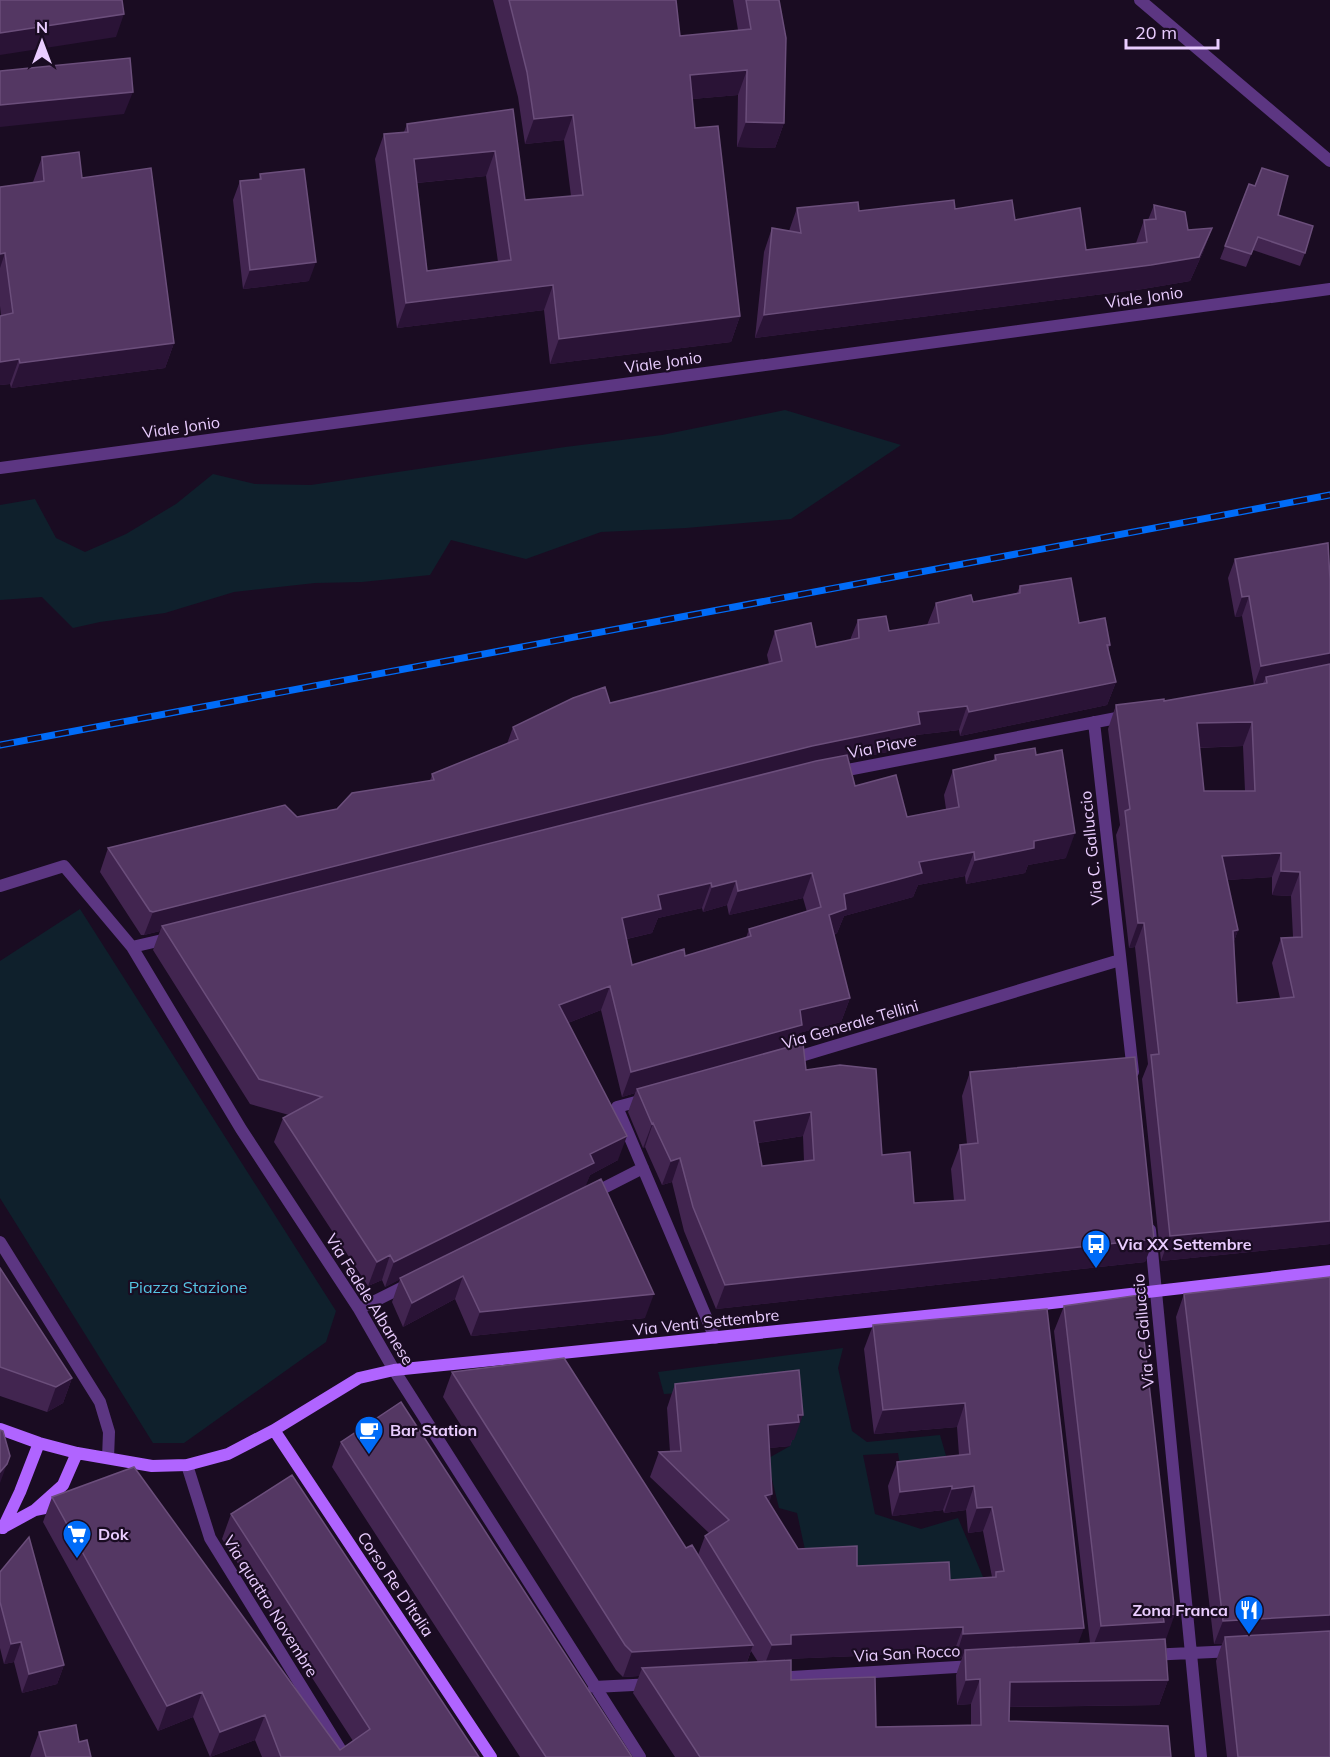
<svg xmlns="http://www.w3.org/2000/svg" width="1330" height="1757" viewBox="0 0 1330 1757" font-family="Mulish,sans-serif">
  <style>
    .green { fill: #0f202c }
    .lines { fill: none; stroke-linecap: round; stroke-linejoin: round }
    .street { stroke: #5c3682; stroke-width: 12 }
    .secondary { stroke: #b064ff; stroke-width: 12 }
    .rail-casing { stroke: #006cf8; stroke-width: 7 }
    .rail { stroke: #1a0c22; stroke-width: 4.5; stroke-dasharray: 14; stroke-linecap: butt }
    .wall { fill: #422550; fill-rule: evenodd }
    .shaded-wall { fill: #2a1336 }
    .building { fill: #543763; stroke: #6b4e7b; stroke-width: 1.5; fill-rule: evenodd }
    .labels { text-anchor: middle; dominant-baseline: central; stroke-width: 4.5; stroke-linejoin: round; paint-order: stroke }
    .street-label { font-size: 16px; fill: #eacdff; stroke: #1a0c22 }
    .poi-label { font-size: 16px; font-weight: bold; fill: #eacdff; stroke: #1a0c22; text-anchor: start }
    .park-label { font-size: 16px; fill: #55c5e3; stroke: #1a0c22 }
  </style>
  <rect width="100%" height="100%" fill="#1a0c22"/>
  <!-- green -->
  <path class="green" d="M785 410 901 445 791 519 686 528 601 532 526 559 451 540 430 575 362 582 315 583 234 592 165 613 100 622 73 628 42 597 0 600V505L35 499 56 538 85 552 126 534 176 504 213 474 255 484 311 485 565 447 662 435Z
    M80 909 336 1311 326 1342 184 1443H153L0 1198V961Z
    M843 1348 838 1368 852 1431 867 1442 940 1435 951 1473 902 1477 898 1453 863 1455 875 1514 921 1529 958 1518 986 1584 809 1568 797 1513 779 1508 767 1459 790 1446 792 1386 664 1394 658 1372Z"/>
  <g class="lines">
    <!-- street -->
    <path class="street" d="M1140 0 1330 161
      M0 468 1330 289
      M1094 722 1133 1072
      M837 772 1127 716
      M0 886 64 866 132 947 241 1129 359 1309 394 1370 640 1757
      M132 947 171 938
      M791 1059 1120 960
      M647 1099 617 1107 715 1338
      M592 1194 643 1168
      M1150 1230 1201 1757
      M0 1242 100 1402 109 1432 108 1458
      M359 1309 409 1284
      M187 1465 210 1538 345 1757
      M1149 1655 1234 1651
      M775 1678 973 1666
      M594 1687 653 1684"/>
    <!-- secondary -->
    <path class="secondary" d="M0 1429 39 1443 77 1453 152 1466 187 1465 228 1454 274 1430 359 1378 394 1370 1043 1304 1330 1271
      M274 1430 491 1757
      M35 1510 64 1504
      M2 1528 35 1510 63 1485 77 1453
      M3 1528 20 1492 39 1443"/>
    <!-- rail casing -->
    <g class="rail-casing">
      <path id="rail" d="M0 745 1330 495"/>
    </g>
    <!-- rail -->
    <use href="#rail" class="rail"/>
  </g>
  <!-- wall -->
  <path class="wall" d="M493 0H676L680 36 738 30 733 0H779L784 123 775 148 737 147 738 95 692 99 695 128 740 316 731 342 550 364 544 310 397 328 375 159 384 134 404 132 407 124 513 109 525 200 571 196 564 140 525 144 518 97ZM486 176 498 262 427 271 417 183Z
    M42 157 82 178 174 343 165 368 11 388 10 384 0 385V316H1L0 306V187L33 182Z
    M260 174 309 281 243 289 233 200 240 181 259 179Z
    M1249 184 1278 215 1305 253 1300 266 1253 250 1246 267 1220 259Z
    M1154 205 1188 230 1212 228 1203 252 1190 281 1143 289 755 338 764 252 772 228 789 231 797 208 859 211 955 209 1015 220 1086 250 1136 243 1144 220H1148Z
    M1235 559 1330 580V1244L1161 1261 1142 1079 1148 1064 1135 947 1129 948 1116 835 1120 825 1108 729 1116 705 1164 701 1263 684 1254 685 1242 616 1235 617 1228 578ZM1243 746 1245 791H1204L1199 748ZM1272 877V895L1291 896 1293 937 1281 938 1272 963 1280 998 1237 1003 1234 941 1238 930 1227 880Z
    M1020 586 1079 623 1110 645 1108 650 1116 682 1107 705 960 736 959 730 916 735 911 747 849 760 855 786 907 817 946 809 944 795 953 770 993 761 995 755H1036L1066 858 1028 865 1025 873 966 884 965 876 918 885 913 897 844 916 837 933 834 935 850 998 841 1022 799 1033 795 1045 806 1070 882 1155 914 1203 954 1201 951 1169 960 1145 967 1144 962 1096 970 1072 1154 1239 1145 1262 716 1309 684 1231 672 1182 662 1185 645 1147 643 1148 628 1112 635 1093 622 1097 601 1010 568 1023 618 1160 590 1175 585 1186 645 1318 471 1336 455 1299 403 1327 392 1302 400 1279 385 1287 382 1280 368 1286 274 1142 283 1118 289 1115 250 1104 153 950 160 931 144 935H141L100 872 108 848 297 817 337 809 430 781 432 774 507 744 513 727 769 664 767 655 775 631 816 647 850 640 858 620 889 631 927 625 936 603 973 602 1017 593ZM803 898 807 912 749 929 746 938 685 956 632 965 627 939 652 933 658 918 702 908 703 912 727 905 729 915ZM803 1136 804 1161 762 1166 758 1143Z
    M0 1268 72 1378 63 1403 47 1412 0 1396Z
    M1184 1294 1330 1757H1227L1216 1661 1222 1644H1214L1176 1317Z
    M1064 1306 1166 1639 1168 1680 1159 1705 1009 1707V1721L1171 1757H675L633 1693 639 1676 623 1677 616 1670 443 1397 452 1372 686 1548 698 1555 705 1536 709 1533 650 1477 659 1452H670L667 1408 675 1384 794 1440H792L790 1446 769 1448V1503L798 1549 857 1566 950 1580 992 1577 983 1531 968 1533 966 1510 944 1513 943 1510 892 1516 888 1486 897 1462 959 1455 957 1427 874 1434 864 1349 873 1325 1047 1309 1078 1644 1090 1643 1054 1331ZM751 1651 758 1662H747ZM954 1652 955 1659 962 1658 956 1675 957 1705 971 1704V1726L876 1727 791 1680 785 1660V1659Z
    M341 1442 632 1757H520L332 1467Z
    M52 1497 340 1750 353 1741 222 1539 231 1514 479 1757H262L255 1740 210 1757 193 1717 158 1731 43 1522Z
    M0 1572 64 1665 57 1684 22 1693 14 1662 4 1664 0 1648Z
    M39 1732 79 1742 91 1757H30Z"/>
  <!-- shaded-wall -->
  <path class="shaded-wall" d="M124 14 116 37 0 55V33Z
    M747 70 738 95 681 100 690 75Z
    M133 92 124 114 0 127V105Z
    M573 115 564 140 525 144 534 119Z
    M746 122 784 123 775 148 737 147Z
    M495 151 486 176 405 184 414 159Z
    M1212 228 1203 252 1190 281 1143 289 755 338 764 315 1151 265Z
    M5 253 0 268V254Z
    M316 262 309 281 243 289 250 270Z
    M553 285 544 310 397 328 406 303Z
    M740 316 731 342 550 364 559 339Z
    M174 343 165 368 11 388 20 363Z
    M19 359 10 384 0 385V362Z
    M1249 596 1242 616 1235 617 1242 597Z
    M1330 653V664L1327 671 1266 677 1263 683 1254 685 1261 666Z
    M1116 682 1107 705 960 736 969 712Z
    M967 706 959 730 916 735 911 747 803 770 162 926 160 931 144 935 153 912 918 712Z
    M1252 722 1243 746 1188 748 1197 723Z
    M1075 833 1066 858 1028 865 1025 873 966 884 975 860 1034 841Z
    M974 852 965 876 918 885 913 897 844 916 837 933 820 940 829 915 844 894 919 862Z
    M1281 853 1272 877 1213 881 1222 856Z
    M1281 871 1300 872 1291 896 1272 895Z
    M812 873 803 898 729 915 738 891Z
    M736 881 727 905 703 912 712 887Z
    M711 883 702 908 658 918 652 933 613 942 622 918 658 895Z
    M1138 923H1144L1135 947 1129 948Z
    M1238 930 1229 955 1233 931Z
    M610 986 601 1010 550 1030 559 1005Z
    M850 998 841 1022 799 1033 793 1050 637 1089 635 1093 622 1097 631 1072 800 1010Z
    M811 1112 803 1136 745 1145 754 1121Z
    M653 1123 645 1147 643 1148 652 1124Z
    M627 1136 618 1160 590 1175 585 1188 385 1287 394 1262 590 1154Z
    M680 1158 672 1182 662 1185 671 1161Z
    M1330 1221V1244L1161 1261 1170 1236Z
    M1154 1239 1145 1262 716 1309 725 1285Z
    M390 1255 382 1280 368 1286 377 1262Z
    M463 1276 455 1299 403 1327 412 1303Z
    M654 1294 645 1318 471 1336 480 1312Z
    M72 1378 63 1403 47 1412 56 1387Z
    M965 1403 957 1427 874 1434 883 1410Z
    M798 1415H803L794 1440H792L790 1446 759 1449 768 1425Z
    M7 1464 0 1483V1472Z
    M952 1486 943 1510 892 1516 900 1492Z
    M974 1486 966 1510 944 1513 952 1489Z
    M772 1494 764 1519 765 1496Z
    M992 1507 983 1531 968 1533 977 1508Z
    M1175 1614 1166 1639 1157 1640 1091 1651 1101 1626 1163 1615Z
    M1330 1615V1636L1225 1637 1222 1644H1214L1223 1621Z
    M963 1627 954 1652 785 1659 782 1668 763 1669 772 1645 791 1635Z
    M1084 1628 1075 1652 965 1650 962 1658 955 1659 963 1634Z
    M21 1642 14 1662 4 1664 11 1644Z
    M753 1645 744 1670 642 1668 639 1676 623 1677 632 1652Z
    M64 1665 57 1684 22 1693 29 1674Z
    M980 1679 971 1704 957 1705 966 1680Z
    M1168 1680 1159 1705 1000 1707 1010 1682Z
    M202 1692 193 1717 158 1731 167 1706Z
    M265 1715 255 1740 210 1757 220 1732Z"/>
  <!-- building -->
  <path class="building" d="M0 0H122L124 14 0 33Z
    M509 0H676L680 36 751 29 746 0H779L786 38 784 123 746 122 747 70 690 75 695 128 718 126 740 316 559 339 553 285 406 303 384 134 408 132 407 124 513 109 525 200 583 195 573 115 534 119 527 72ZM495 151 511 260 427 271 414 159Z
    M130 58 133 92 0 105V71Z
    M79 152 82 178 151 168 174 343 20 363 19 359 0 362V316L13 313 5 253 0 254V187L44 181 42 157Z
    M1262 168 1288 176 1278 215 1313 226 1305 253 1258 237 1251 254 1225 246 1249 184 1255 186Z
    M304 169 316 262 250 270 240 181 261 179 260 174Z
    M954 200 955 209 1012 200 1015 220 1080 208 1086 250 1147 242 1144 220 1156 219 1154 205 1185 212 1188 230 1212 228 1199 257 1151 265 764 315 772 228 801 233 797 208 858 202 859 211Z
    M1328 543 1330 580V653L1261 666 1249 596 1242 597 1235 559Z
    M1071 578 1079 623 1105 618 1110 645H1107L1116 682 969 712 967 706 918 712 920 724 812 746 153 912 150 911 108 848 285 805 297 817 337 809 352 793 434 780 432 774 518 739 513 727 573 698 605 687 610 703 782 661 775 631 811 623 816 647 859 638 858 620 886 616 889 631 939 623 936 603 971 595 973 602 1020 593V586Z
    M1330 664V1221L1170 1236 1151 1055 1159 1054 1144 923H1138L1125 811 1130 809 1116 705 1164 699V701L1267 683 1266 677ZM1252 722 1255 791H1204L1197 723ZM1281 853V871L1300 872 1302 937 1281 938 1294 997 1237 1003 1233 931 1238 930 1222 856Z
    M1035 748 1036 755 1062 750 1075 833 1034 841V848L975 860 974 852 919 862 922 873 844 894 846 909 829 915 850 998 800 1010 802 1025 631 1072 610 986 559 1005 627 1136 590 1154 594 1163 394 1262 390 1255 377 1262 283 1118 322 1097 259 1079 162 926 816 761 847 755 855 786 896 775 907 817 959 807 953 770 996 760 995 755ZM812 873 821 907 749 929 751 936 685 956 684 949 632 965 622 918 661 909 658 895 711 883 712 887 736 881 738 891Z
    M803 1043 806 1070 840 1065 876 1069 882 1155 910 1152 914 1203 965 1200 960 1145 978 1143 970 1072 1135 1057 1154 1239 725 1285 693 1207 680 1158 671 1161 653 1123 652 1124 637 1089ZM811 1112 814 1160 762 1166 754 1121Z
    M601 1179 654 1294 480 1312 463 1276 412 1303 400 1278Z
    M0 1268 72 1378 56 1387 0 1367Z
    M1330 1277V1615L1223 1621 1184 1294Z
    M1139 1295 1175 1614 1163 1615 1164 1622 1101 1626 1064 1306Z
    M1047 1309 1084 1628 963 1634V1627L791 1635V1644L772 1645 705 1536 729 1520 659 1452 681 1451 675 1384 799 1370 803 1415H798L799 1422 768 1425 772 1494 765 1496 798 1549 857 1546V1566L949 1562 950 1580 996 1577V1572L1004 1571 992 1507 977 1508 974 1486 952 1489V1486L900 1492 897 1462 970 1454 965 1403 883 1410 873 1325Z
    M564 1358 686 1548 692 1545 753 1645 632 1652 625 1645 452 1372Z
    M401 1402 632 1757H546L341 1442Z
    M0 1430 3 1431 10 1456 7 1464 0 1472Z
    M134 1467 340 1750 370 1729 231 1514 292 1475 479 1757H281L265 1715 220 1732 202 1692 167 1706 52 1497Z
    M29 1537 64 1665 29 1674 21 1642 11 1644 0 1602V1572Z
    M1330 1631V1757H1238L1225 1637Z
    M1165 1639 1168 1680 1010 1682 1009 1721 1168 1726 1171 1757H700L642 1668 791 1660V1680L875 1677 876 1727 981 1725 980 1679 966 1680 965 1650Z
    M76 1725 79 1742 87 1740 91 1757H46L39 1732Z"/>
  <!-- icons -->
  <defs>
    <g id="bus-pin" transform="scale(1.5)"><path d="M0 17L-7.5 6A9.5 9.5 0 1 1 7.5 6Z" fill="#006cf8" stroke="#1a0c22"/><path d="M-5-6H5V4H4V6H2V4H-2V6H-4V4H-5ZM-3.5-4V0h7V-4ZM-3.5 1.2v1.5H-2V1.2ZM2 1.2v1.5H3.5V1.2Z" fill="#fff"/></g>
    <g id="cafe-pin" transform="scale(1.5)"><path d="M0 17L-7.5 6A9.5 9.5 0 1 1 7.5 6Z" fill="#006cf8" stroke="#1a0c22"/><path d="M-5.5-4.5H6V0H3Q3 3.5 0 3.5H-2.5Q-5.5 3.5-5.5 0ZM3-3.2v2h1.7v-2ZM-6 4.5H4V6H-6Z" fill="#fff"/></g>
    <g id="supermarket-pin" transform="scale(1.5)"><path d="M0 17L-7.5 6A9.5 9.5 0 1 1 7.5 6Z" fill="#006cf8" stroke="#1a0c22"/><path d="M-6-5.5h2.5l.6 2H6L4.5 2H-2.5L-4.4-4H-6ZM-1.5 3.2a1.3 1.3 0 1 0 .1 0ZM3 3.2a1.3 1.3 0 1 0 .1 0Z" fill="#fff"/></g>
    <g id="restaurant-pin" transform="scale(1.5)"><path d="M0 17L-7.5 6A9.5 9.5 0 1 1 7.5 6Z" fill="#006cf8" stroke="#1a0c22"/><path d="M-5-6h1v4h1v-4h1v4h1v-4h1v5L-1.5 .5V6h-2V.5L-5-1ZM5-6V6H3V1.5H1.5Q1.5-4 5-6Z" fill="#fff"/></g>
  </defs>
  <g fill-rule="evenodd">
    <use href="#bus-pin" x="1096" y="1244"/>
    <use href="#cafe-pin" x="369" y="1430"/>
    <use href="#supermarket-pin" x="77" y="1534"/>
    <use href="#restaurant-pin" x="1249" y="1610"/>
  </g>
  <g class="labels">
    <!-- street labels -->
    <g class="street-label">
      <text transform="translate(1144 297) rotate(-8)">Viale Jonio</text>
      <text transform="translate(663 362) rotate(-8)">Viale Jonio</text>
      <text transform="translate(181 427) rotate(-8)">Viale Jonio</text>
      <text transform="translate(882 746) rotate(-11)">Via Piave</text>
      <text transform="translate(1091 848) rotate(-96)">Via C. Galluccio</text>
      <text transform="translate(850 1024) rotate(-16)">Via Generale Tellini</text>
      <text transform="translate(370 1299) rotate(58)">Via Fedele Albanese</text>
      <text transform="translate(706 1322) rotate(-6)">Via Venti Settembre</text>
      <text transform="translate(1143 1331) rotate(-95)">Via C. Galluccio</text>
      <text transform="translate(396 1584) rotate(56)">Corso Re D'Italia</text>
      <text transform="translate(271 1606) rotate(58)">Via quattro Novembre</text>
      <text transform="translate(907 1653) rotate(-3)">Via San Rocco</text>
    </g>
    <!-- poi labels -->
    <g class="poi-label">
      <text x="1117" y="1244">Via XX Settembre</text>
      <text x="390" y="1430">Bar Station</text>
      <text x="98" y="1534">Dok</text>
      <text x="1228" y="1610" text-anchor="end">Zona Franca</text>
    </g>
    <!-- park labels -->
    <g class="park-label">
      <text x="188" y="1287">Piazza Stazione</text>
    </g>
  </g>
  <!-- north arrow -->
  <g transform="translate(42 42)" stroke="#1a0c22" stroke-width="4.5" paint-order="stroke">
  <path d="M0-4.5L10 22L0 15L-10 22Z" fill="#eacdff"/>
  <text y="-9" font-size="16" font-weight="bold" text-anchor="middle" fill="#eacdff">N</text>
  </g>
  <!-- scale -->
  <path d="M1126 39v9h92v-9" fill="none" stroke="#eacdff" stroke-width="3"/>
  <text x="1135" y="39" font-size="18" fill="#eacdff" stroke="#1a0c22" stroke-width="4.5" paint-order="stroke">20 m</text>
</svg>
